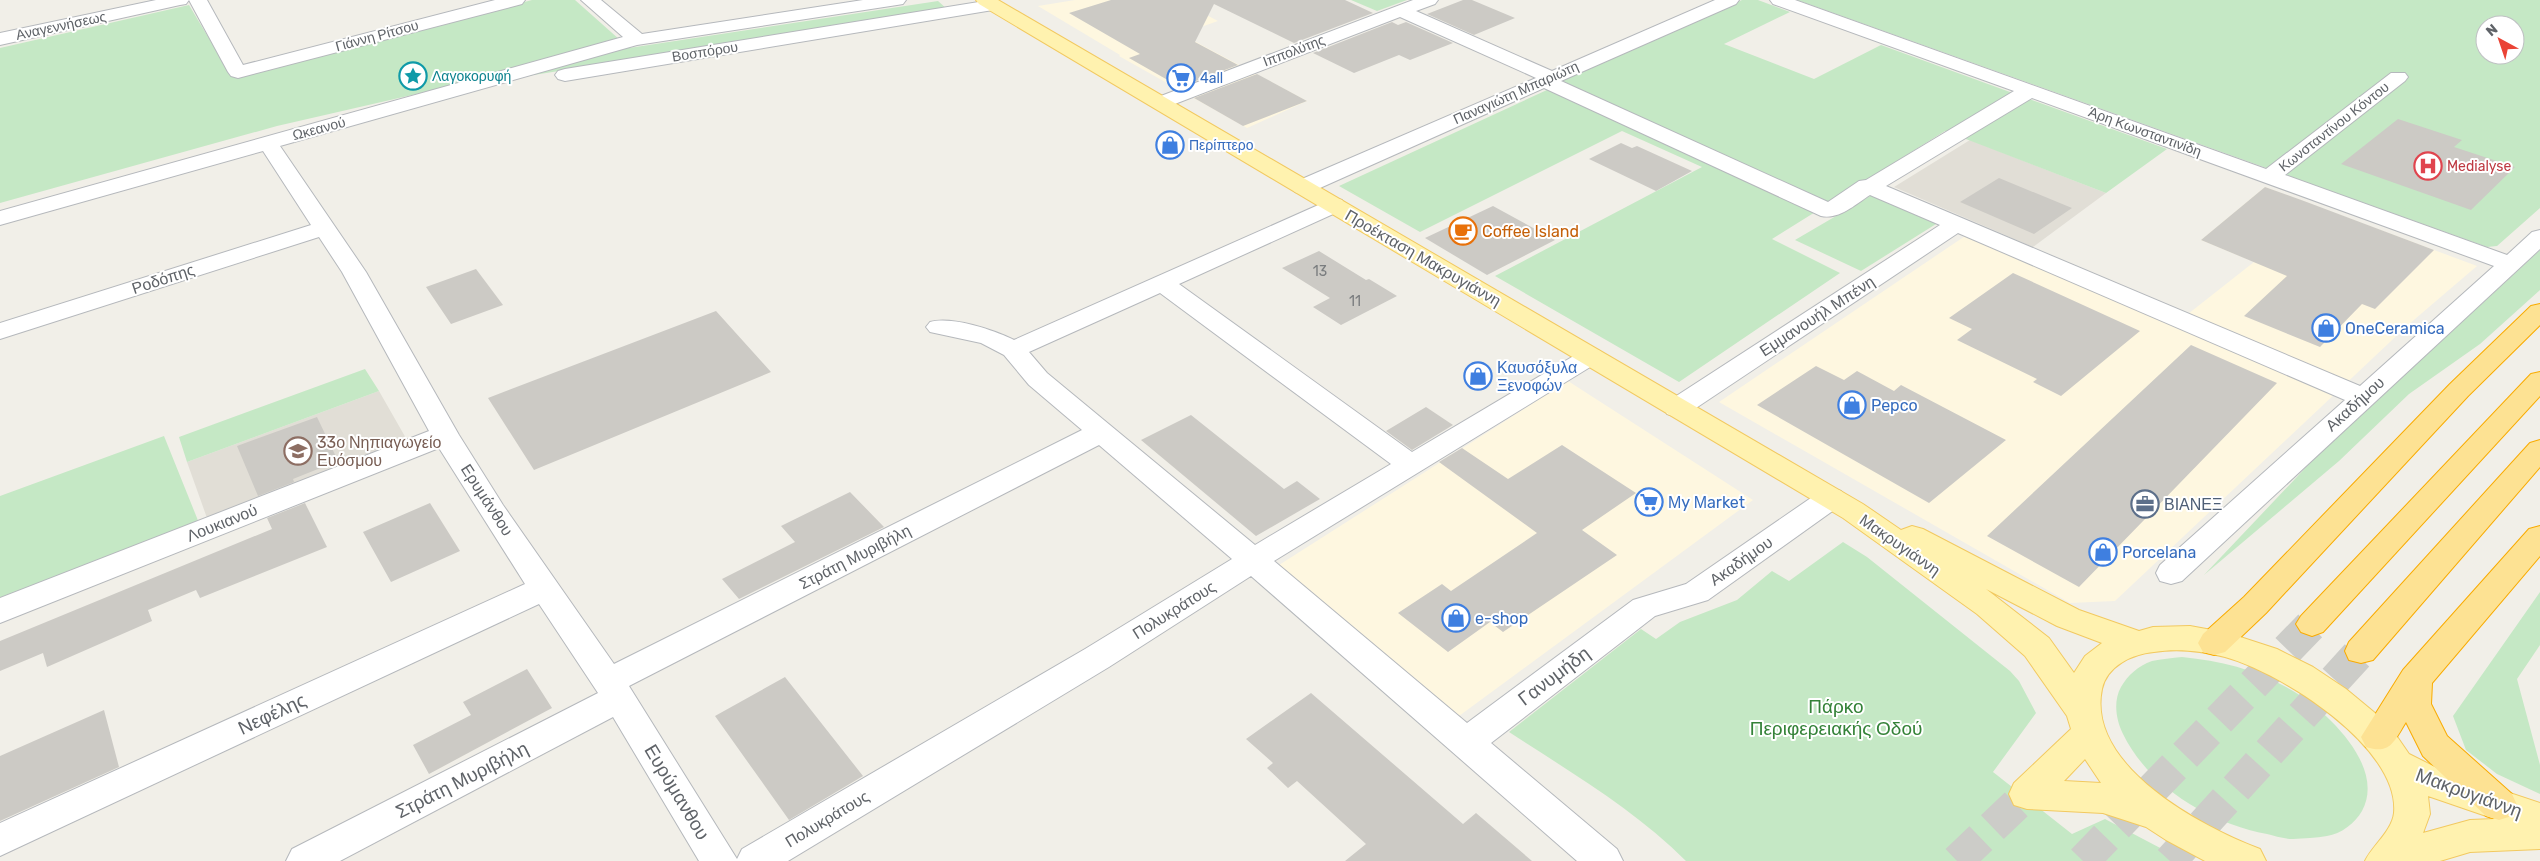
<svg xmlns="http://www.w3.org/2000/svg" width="2540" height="861" viewBox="0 0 2540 861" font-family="Rubik,sans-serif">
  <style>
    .commercial { fill: #fef7e0 }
    .education { fill: #e1ded6 }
    .green { fill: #c5e8c5; fill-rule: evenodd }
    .building { fill: #cccac5 }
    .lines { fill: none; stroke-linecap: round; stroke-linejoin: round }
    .major-tunnel { stroke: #ccccc8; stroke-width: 33; stroke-dasharray: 33 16; stroke-linecap: butt }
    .highway-tunnel { stroke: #ccccc8; stroke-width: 33; stroke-dasharray: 33 16; stroke-linecap: butt }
    .minor-casing { stroke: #b5b8bc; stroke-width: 2 }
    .major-casing { stroke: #f2c960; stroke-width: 2 }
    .highway-casing { stroke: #f9ab00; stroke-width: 2 }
    .minor { fill: #fff; fill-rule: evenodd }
    .major { fill: #fff2af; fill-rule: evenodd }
    .highway { fill: #fde293; fill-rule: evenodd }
    .labels { text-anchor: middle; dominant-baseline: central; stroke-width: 4; stroke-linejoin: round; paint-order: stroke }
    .far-street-label { font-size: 14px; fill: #5f6368; stroke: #fff }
    .far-culture-label { font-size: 14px; fill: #0d838f; stroke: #fff; text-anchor: start }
    .far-shop-label { font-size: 14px; fill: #366cbe; stroke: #fff; text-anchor: start }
    .far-health-label { font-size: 14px; fill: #be3a42; stroke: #fff; text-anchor: start }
    .number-label { font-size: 14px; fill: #7a7d7f }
    .food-label { font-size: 16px; fill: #c56008; stroke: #fff; text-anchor: start }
    .street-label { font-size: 16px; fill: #5f6368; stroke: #fff }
    .shop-label { font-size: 16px; fill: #366cbe; stroke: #fff; text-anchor: start }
    .education-label { font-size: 16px; fill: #785e54; stroke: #fff; text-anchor: start }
    .service-label { font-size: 16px; fill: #4e5e75; stroke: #fff; text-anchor: start }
    .near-street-label { font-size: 19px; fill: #5f6368; stroke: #fff }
    .near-park-label { font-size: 19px; fill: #348238; stroke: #fff }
  </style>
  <rect width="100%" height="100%" fill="#f1efe8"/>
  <!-- commercial -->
  <path class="commercial" d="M1075 0H1221L1195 9 1218 21 1181 34 1307 101 1247 128 1119 56 1120 55 1038 6Z
    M2265 187 2477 266 2408 325 2115 601 2070 603 1719 402 1980 226 2188 314 2254 262 2201 240Z
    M1568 381 1753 500 1459 716 1279 565Z"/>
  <!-- education -->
  <path class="education" d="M1970 140 2106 193 2033 247 1894 187Z
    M379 391 407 440 207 518 187 462Z"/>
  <!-- green -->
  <path class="green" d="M532 0H575L629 48 938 1 948 10 425 92 277 126 0 203V48L189 5 232 77Z
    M1351 0H1407L1377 11Z
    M1742 0H1758L1790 12 1724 44 1814 79 1881 45 2167 149 2106 193 1945 131 1772 239 1840 273 1679 382 1495 276 1702 167 1622 131 1420 232 1339 186 1560 84 1556 82Z
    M1797 0H2540V208L2497 246 2487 247ZM2485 25H2515V55H2485Z
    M1877 192 1944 219 1861 271 1795 240Z
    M2540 250V290L2480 344 2409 394 2339 461 2204 575 2311 462Z
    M365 369 379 391 187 462 179 437Z
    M164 436 199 523 0 602V496Z
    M1843 542 1867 557 2010 671 2019 681 2036 713 1993 772 2072 834 2105 819 2185 861H1686C1634 809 1570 772 1509 732L1641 629 1656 639 1680 622 1737 600 1772 571 1789 581Z
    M2540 592V645L2517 679 2540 765V794L2497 774 2466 750 2453 716Z
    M2182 657C2222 661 2258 670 2293 691 2328 712 2386 767 2362 811 2355 823 2341 834 2327 836 2316 838 2304 838 2293 839 2284 839 2275 836 2267 834 2209 823 2149 787 2123 734 2116 720 2113 701 2121 687 2128 675 2138 666 2152 661 2161 659 2172 658 2182 657Z"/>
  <!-- building -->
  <path class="building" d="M1111 0H1345L1373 13 1294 43 1214 4 1195 42 1238 65 1180 87 1129 58 1140 54 1069 13Z
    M1463 0H1472L1515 18 1474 35 1427 14Z
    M1392 22 1398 25 1406 22 1453 43 1410 60 1399 55 1354 73 1313 53Z
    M1257 74 1307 101 1243 126 1194 98Z
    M2398 119 2462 140 2454 147 2515 167 2471 210 2341 164Z
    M1621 143 1632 148 1637 146 1692 171 1656 191 1589 159Z
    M1999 178 2072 208 2034 234 1960 202Z
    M2265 187 2304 201 2434 250 2375 309 2362 304 2320 347 2244 316 2287 276 2201 240Z
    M1493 206 1555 240 1487 275 1425 238Z
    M1319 251 1366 280 1369 279 1397 296 1341 325 1313 307 1330 298 1282 268Z
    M476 269 503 305 451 324 426 287Z
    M2013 273 2140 331 2061 396 2033 382 2037 379 1957 340 1972 329 1949 318Z
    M716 311 771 372 534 470 488 398Z
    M2191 345 2277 383 2079 587 1987 536Z
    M1816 366 1844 380 1857 371 1894 391 1901 385 2006 440 1929 503 1757 405Z
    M1426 407 1453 425 1412 450 1386 431Z
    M1191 415 1284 489 1297 481 1320 499 1256 536 1141 440Z
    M317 417 338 461 293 479 294 482 258 496 237 446Z
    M1562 445 1636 493 1582 530 1617 555 1503 632 1490 622 1448 652 1398 613 1442 584 1451 591 1537 533 1439 462 1462 448 1508 479Z
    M850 492 884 527 739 599 722 579 795 542 781 526Z
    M305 503 327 547 200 598 196 590 148 610 152 621 47 667 43 653 0 671V641L272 529 267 518Z
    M430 503 460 551 391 582 363 532Z
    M527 669 552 708 429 774 413 745 471 715 463 702Z
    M785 677 863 776 789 820 715 716Z
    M1311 693 1463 824 1476 813 1532 861H1345L1366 844 1297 781 1288 788 1267 768 1273 763 1246 739Z
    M104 710 119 767 0 821V756Z"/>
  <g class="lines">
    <!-- major-tunnel -->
    <path class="major-tunnel" d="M1957 861 2027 794"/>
    <!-- highway-tunnel -->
    <path class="highway-tunnel" d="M2083 861 2312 624
      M2170 861 2361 651"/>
    <!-- minor casing -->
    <g class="minor-casing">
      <path id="minor" d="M156 0H189L186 4 180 5 0 45V33Z
        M189 0H207L243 65 495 0H525L522 4 238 78 231 76 228 72Z
        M581 0H601L642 34 863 0H906L903 4 897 5 637 45 280 146 366 272 459 435 503 505 614 664 1082 430 1029 385 1004 355 981 343 930 332 926 327 930 322C952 316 994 330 1014 340L1334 198 1342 200 1345 205 1342 210 1179 284 1412 452 1582 351 1591 348 1600 351 1604 356 1600 361 1274 561 1467 723 1633 600 1686 584 1821 491 1831 488 1841 491 1846 498 1841 505 1708 600 1655 616 1491 743 1617 849 1623 861H1577L1251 576 1109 667 788 861H699L613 717 340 861H286L292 849 598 693 539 604 0 856V823L525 584 439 448 0 623V598L429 431 342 272 319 237 0 339V323L311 225 263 151 0 225V211L623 37ZM1160 293 1391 464 1255 545 1047 373 1029 352ZM1099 445 1232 559 1085 649 742 849 737 859 629 686Z
        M991 0 999 1 1002 5 999 9 565 81 558 79 555 75 558 71 565 69Z
        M1413 0H1438L1435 4 1416 11 1552 71 1715 0H1739L1736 4 1561 81 1828 202 1859 181 1866 180 2014 91 1773 4 1770 0H1795L2266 169 2391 73H2405L2408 77 2405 81 2285 175 2507 255 2532 232 2540 230V249L2182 581 2171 584 2160 581 2156 573 2160 565 2345 400 1958 233 1687 414 1677 417 1667 414 1664 408 1667 402 1940 225 1870 195C1856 204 1839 220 1821 216L1544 88 1311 192 1303 194 1295 192 1292 187 1295 182 1536 78 1400 17 1167 107H1153L1150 103 1153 99ZM2032 98 2494 266 2360 386 1886 186Z"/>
    </g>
    <!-- major casing -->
    <g class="major-casing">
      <path id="major" d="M976 0H998L1863 504 1901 530 1912 526 1923 529 2079 610 2139 631 2153 627 2190 626 2228 633 2277 649 2313 667 2346 689 2375 713 2398 738 2409 754 2441 770 2540 803V849L2470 852 2440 861H2365C2372 846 2392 831 2394 813 2400 747 2280 672 2225 657 2202 651 2177 648 2154 652 2132 654 2107 666 2102 689 2086 766 2202 827 2260 849L2266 861H2205L2166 840 2146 827 2103 813 2027 809 2014 805 2009 794 2014 783 2071 729 2067 716 2025 656 1977 614 1843 518 979 4ZM1986 589 2057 626 2102 643 2085 656 2074 673 2049 638ZM2085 759 2101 783 2064 781ZM2428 796 2495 819 2470 820 2423 833 2430 814Z"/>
    </g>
    <!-- highway casing -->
    <g class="highway-casing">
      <path id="highway" d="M2540 304V325L2468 396 2266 613 2225 652 2214 655 2203 652 2198 643 2203 634 2244 597 2450 384 2531 306Z
        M2540 372V396L2323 632 2312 636 2301 632 2296 624 2301 616 2531 374Z
        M2540 440V467L2373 660 2361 663 2349 660 2345 651 2349 642 2530 443Z
        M2540 526V556L2432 683 2431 704 2447 736 2512 794 2517 805 2512 816 2499 820 2486 816 2423 756 2406 722C2394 741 2391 755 2366 747L2361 737 2403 670 2529 529Z"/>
    </g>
    <!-- minor -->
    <use href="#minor" class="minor"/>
    <!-- major -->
    <use href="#major" class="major"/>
    <!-- highway -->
    <use href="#highway" class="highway"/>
  </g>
  <!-- icons -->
  <defs>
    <g id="sight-ring" transform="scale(1.4375)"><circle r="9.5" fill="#fff" stroke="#0f9aa8" stroke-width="1.5"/><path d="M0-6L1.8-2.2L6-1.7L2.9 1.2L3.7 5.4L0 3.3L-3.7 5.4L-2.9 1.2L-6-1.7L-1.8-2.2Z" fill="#0f9aa8"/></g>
    <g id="supermarket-ring" transform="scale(1.4375)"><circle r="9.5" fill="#fff" stroke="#3f7fe0" stroke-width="1.5"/><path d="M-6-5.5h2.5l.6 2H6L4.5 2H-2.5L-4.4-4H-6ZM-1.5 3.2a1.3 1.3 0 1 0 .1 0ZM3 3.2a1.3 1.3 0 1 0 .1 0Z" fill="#3f7fe0"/></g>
    <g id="shop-ring" transform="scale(1.4375)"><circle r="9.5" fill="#fff" stroke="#3f7fe0" stroke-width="1.5"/><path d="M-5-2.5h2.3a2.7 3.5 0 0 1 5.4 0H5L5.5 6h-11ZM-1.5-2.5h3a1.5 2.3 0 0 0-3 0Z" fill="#3f7fe0"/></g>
    <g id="hospital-ring" transform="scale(1.4375)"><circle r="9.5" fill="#fff" stroke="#e0444e" stroke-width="1.5"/><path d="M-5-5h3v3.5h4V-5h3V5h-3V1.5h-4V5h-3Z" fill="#e0444e"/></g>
    <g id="cafe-ring" transform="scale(1.4375)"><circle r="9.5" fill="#fff" stroke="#e8710a" stroke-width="1.5"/><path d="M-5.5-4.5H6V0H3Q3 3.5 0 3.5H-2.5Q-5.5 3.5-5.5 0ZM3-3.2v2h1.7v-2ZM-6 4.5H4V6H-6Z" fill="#e8710a"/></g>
    <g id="school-ring" transform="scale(1.4375)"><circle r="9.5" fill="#fff" stroke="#8d6e63" stroke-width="1.5"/><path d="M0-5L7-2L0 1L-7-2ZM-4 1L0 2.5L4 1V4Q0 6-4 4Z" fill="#8d6e63"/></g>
    <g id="office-ring" transform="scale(1.4375)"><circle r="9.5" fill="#fff" stroke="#5c6f8a" stroke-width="1.5"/><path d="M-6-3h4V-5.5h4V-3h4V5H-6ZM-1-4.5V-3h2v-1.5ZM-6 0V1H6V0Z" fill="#5c6f8a"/></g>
  </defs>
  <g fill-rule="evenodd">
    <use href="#sight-ring" x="413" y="76"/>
    <use href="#supermarket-ring" x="1181" y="78"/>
    <use href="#shop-ring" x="1170" y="145"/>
    <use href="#hospital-ring" x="2428" y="166"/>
    <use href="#cafe-ring" x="1463" y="231"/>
    <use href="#shop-ring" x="2326" y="328"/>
    <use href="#shop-ring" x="1478" y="376"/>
    <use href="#shop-ring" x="1852" y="405"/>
    <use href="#school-ring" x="298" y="451"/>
    <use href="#supermarket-ring" x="1649" y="502"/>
    <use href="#office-ring" x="2145" y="504"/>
    <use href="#shop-ring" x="2103" y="552"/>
    <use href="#shop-ring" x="1456" y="618"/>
  </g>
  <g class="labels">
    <!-- far-street labels -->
    <g class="far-street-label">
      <text transform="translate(61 26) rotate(-12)">Αναγεννήσεως</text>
      <text transform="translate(377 36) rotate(-15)">Γιάννη Ρίτσου</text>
      <text transform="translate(1294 51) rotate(-21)">Ιππολύτης</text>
      <text transform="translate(705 52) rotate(-9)">Βοσπόρου</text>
      <text transform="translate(1516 93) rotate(-24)">Παναγιώτη Μπαριώτη</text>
      <text transform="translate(2334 127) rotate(-38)">Κωνσταντίνου Κόντου</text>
      <text transform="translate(319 129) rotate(-15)">Ωκεανού</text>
      <text transform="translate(2145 132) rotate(20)">Άρη Κωνσταντινίδη</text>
    </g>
    <!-- far-culture labels -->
    <g class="far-culture-label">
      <text x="432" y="76">Λαγοκορυφή</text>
    </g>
    <!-- far-shop labels -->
    <g class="far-shop-label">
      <text x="1200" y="78">4all</text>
      <text x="1189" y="145">Περίπτερο</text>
    </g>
    <!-- far-health labels -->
    <g class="far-health-label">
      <text x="2447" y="166">Medialyse</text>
    </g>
    <!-- number labels -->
    <g class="number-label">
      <text x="1320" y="271">13</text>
      <text x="1355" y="301">11</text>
    </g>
    <!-- food labels -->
    <g class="food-label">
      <text x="1482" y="231">Coffee Island</text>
    </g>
    <!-- street labels -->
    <g class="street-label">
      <text transform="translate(1423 258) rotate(30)">Προέκταση Μακρυγιάννη</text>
      <text transform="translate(163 279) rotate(-18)">Ροδόπης</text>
      <text transform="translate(1817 316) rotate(-33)">Εμμανουήλ Μπένη</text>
      <text transform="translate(2355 404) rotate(-42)">Ακαδήμου</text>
      <text transform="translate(487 500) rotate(57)">Ερυμάνθου</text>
      <text transform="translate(222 523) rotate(-22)">Λουκιανού</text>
      <text transform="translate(1900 545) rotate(35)">Μακρυγιάννη</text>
      <text transform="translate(855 557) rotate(-27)">Στράτη Μυριβήλη</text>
      <text transform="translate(1741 561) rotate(-35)">Ακαδήμου</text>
      <text transform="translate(1174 610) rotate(-32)">Πολυκράτους</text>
      <text transform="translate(827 819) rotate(-31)">Πολυκράτους</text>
    </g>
    <!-- shop labels -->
    <g class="shop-label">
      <text x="2345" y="328">OneCeramica</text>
      <text x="1497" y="367">Καυσόξυλα<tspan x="1497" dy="18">Ξενοφών</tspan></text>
      <text x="1871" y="405">Pepco</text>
      <text x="1668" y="502">Μy Μarket</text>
      <text x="2122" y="552">Porcelana</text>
      <text x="1475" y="618">e-shop</text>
    </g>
    <!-- education labels -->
    <g class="education-label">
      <text x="317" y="442">33ο Νηπιαγωγείο<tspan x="317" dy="18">Ευόσμου</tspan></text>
    </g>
    <!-- service labels -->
    <g class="service-label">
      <text x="2164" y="504">ΒΙΑΝΕΞ</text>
    </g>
    <!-- near-street labels -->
    <g class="near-street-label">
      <text transform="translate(1554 676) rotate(-37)">Γανυμήδη</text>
      <text transform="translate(272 714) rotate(-25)">Νεφέλης</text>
      <text transform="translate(462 780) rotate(-27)">Στράτη Μυριβήλη</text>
      <text transform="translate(677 792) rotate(59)">Ευρύμανθου</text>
      <text transform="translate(2469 793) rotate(20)">Μακρυγιάννη</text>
    </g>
    <!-- near-park labels -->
    <g class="near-park-label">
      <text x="1836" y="706">Πάρκο<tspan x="1836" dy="22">Περιφερειακής Οδού</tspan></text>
    </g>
  </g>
  <!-- north arrow -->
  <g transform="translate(2500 40) rotate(320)"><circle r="24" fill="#ffffff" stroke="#bfc1c3"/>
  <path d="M0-4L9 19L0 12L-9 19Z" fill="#ea4335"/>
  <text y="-8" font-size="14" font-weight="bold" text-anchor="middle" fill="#5f6368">N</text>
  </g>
</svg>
